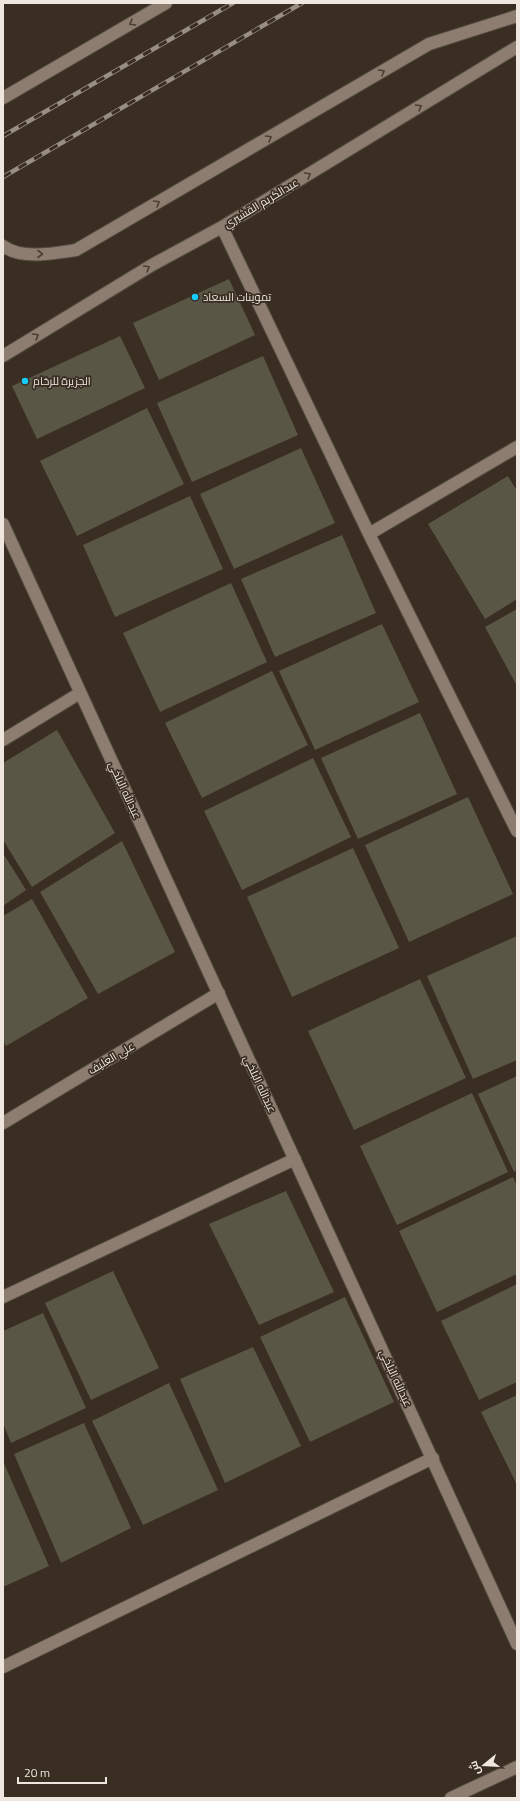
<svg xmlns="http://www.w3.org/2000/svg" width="520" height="1801" viewBox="0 0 520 1801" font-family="'Titillium Web',Cairo,sans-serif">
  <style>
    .building { fill: #5a5645 }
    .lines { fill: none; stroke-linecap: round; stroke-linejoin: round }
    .minor-casing { stroke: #564c41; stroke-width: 14 }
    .minor { stroke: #8c7d70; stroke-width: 12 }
    .rail-casing { stroke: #998e84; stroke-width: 4.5 }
    .rail { stroke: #3a2d21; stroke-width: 3; stroke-dasharray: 9; stroke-linecap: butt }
    .oneway { stroke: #4a3d31 }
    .poi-dot { fill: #14cafb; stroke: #3a2d21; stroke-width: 1.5 }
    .labels { text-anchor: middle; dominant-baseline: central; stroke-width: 3.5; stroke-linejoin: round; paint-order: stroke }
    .street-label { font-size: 11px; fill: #efe7df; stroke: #3a2d21 }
    .poi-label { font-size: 11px; fill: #efe7df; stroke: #3a2d21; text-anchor: start }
  </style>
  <rect width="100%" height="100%" fill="#3a2d21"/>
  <!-- building -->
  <path class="building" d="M229 279 255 335 159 380 133 323Z
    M120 336 145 388 37 439 12 386Z
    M263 356 298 435 192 482 157 403Z
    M147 408 184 484 77 536 40 461Z
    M301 448 335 523 234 569 200 494Z
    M508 476 517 491V599L485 619 428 524Z
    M190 496 223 569 115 617 83 545Z
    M342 535 376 613 275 657 241 579Z
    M231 583 267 662 160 712 123 633Z
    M517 609V686L485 627Z
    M382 624 419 702 315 750 279 671Z
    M272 671 308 745 202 798 165 723Z
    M420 713 457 794 358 839 321 758Z
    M57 730 115 833 32 887 3 840V763Z
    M313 758 351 837 242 890 204 811Z
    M468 797 513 894 409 942 365 845Z
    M122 841 175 952 98 994 40 892Z
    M353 848 399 948 292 997 247 897Z
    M3 853 26 890 3 906Z
    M32 899 88 998 6 1046 3 1041V916Z
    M517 936V1060L473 1079 427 976Z
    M420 979 466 1078 354 1130 308 1031Z
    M517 1076V1170L514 1172 478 1094Z
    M472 1093 508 1172 397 1225 360 1146Z
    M513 1177 517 1186V1274L437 1312 399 1231Z
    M286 1191 334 1292 259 1325 209 1224Z
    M113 1271 159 1368 91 1400 45 1303Z
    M517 1284V1382L479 1400 441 1321Z
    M345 1297 394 1402 310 1442 260 1337Z
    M43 1313 86 1408 11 1443 3 1423V1331Z
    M253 1347 301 1446 225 1483 180 1379Z
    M169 1383 218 1490 143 1525 92 1421Z
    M517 1395V1485L481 1412Z
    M84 1423 131 1528 61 1563 14 1454Z
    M3 1461 49 1566 3 1587Z"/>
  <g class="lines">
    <!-- minor casing -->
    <g class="minor-casing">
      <path id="minor" d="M3 98 166 3
        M222 227 369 534 517 831
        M3 246C21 260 56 253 76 250L429 44 517 16
        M3 356 152 265 222 227 517 47
        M3 524 517 1644
        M369 534 517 447
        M3 740 80 693
        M3 1123 219 993
        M3 1297 295 1159
        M3 1667 433 1458
        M451 1798 517 1767"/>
    </g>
    <!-- minor -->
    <use href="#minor" class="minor"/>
    <!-- rail casing -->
    <g class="rail-casing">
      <path id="rail" d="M3 136 233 3
        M3 177 302 3"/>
    </g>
    <!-- rail -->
    <use href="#rail" class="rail"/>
  </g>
  <!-- one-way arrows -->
  <defs><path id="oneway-chevron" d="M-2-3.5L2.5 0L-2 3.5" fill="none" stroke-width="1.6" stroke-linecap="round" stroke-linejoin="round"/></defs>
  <g class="oneway">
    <use href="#oneway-chevron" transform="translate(132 23) rotate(150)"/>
    <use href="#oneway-chevron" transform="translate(382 72) rotate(-30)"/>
    <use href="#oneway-chevron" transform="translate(419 107) rotate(-31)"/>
    <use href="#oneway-chevron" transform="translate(269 138) rotate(-30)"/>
    <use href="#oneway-chevron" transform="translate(308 175) rotate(-31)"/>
    <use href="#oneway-chevron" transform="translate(157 203) rotate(-30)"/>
    <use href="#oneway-chevron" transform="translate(40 254)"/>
    <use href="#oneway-chevron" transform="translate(147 268) rotate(-31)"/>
    <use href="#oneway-chevron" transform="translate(36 336) rotate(-31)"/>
  </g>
  <!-- markers -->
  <g class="poi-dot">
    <circle cx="195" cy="297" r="4"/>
    <circle cx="25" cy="381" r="4"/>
  </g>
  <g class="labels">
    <!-- street labels -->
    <g class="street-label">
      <text transform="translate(261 203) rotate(-31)">عبدالكريم القشيري</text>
      <text transform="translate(125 790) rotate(65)">عبدالله البلخي</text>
      <text transform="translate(111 1058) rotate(-31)">علي العليف</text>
      <text transform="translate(260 1084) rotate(65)">عبدالله البلخي</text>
      <text transform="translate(396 1378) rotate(65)">عبدالله البلخي</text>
    </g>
    <!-- poi labels -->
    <g class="poi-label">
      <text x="203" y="297">تموينات السعاد</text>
      <text x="33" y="381">الجزيرة للرخام</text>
    </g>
  </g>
  <!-- border -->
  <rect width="520" height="1801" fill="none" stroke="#efe7df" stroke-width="8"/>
  <!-- north arrow -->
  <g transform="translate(484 1765) rotate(252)" stroke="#3a2d21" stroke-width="3" paint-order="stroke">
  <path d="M0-3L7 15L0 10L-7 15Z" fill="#efe7df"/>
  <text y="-6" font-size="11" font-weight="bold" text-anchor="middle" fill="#efe7df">ش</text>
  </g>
  <!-- scale -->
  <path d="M18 1777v6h88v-6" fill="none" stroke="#efe7df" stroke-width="2"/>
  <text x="24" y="1777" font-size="12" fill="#efe7df" stroke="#3a2d21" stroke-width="3" paint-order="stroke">20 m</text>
</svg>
